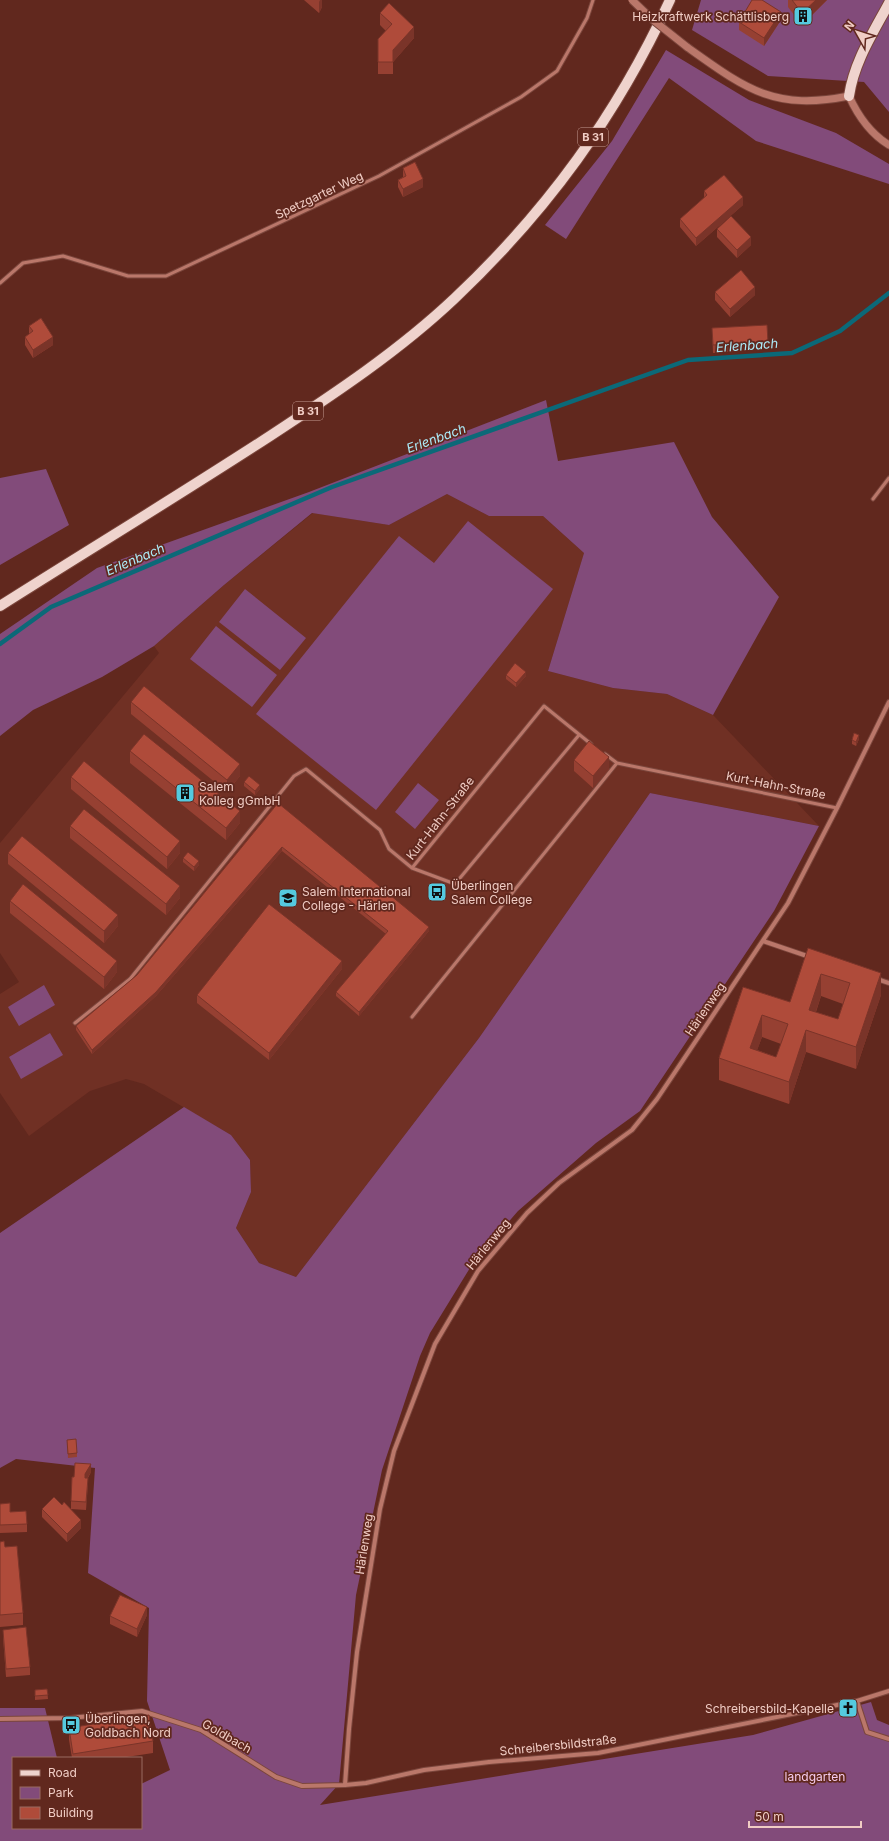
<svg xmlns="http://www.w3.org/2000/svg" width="889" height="1841" viewBox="0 0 889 1841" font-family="Inter,sans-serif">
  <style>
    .built { fill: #703024 }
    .green { fill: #824b7a }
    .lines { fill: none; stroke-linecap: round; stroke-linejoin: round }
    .stream { stroke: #0b6978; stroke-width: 4.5 }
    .service-casing { stroke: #7b463c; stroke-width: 5 }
    .minor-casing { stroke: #7b463c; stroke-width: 6 }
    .tertiary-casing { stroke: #7b463c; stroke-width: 9 }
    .primary-casing { stroke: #7b463c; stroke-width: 12 }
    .service { stroke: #ba776a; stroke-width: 3 }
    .minor { stroke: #ba776a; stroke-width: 4 }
    .tertiary { stroke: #ba776a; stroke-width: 7 }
    .primary { stroke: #efd3cd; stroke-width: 10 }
    .tertiary-bridge-casing { stroke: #7b463c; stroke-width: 9; stroke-linecap: butt }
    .tertiary-bridge { stroke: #ba776a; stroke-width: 7 }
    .wall { fill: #964032; fill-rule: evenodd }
    .shaded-wall { fill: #7a3429 }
    .building { fill: #af4b3a; stroke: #7a3429; fill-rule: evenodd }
    .labels { text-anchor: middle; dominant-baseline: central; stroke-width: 3.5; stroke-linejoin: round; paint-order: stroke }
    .shield { fill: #61281e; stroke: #c59b92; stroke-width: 1 }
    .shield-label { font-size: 11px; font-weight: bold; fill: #f0ccc4 }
    .poi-label { font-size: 12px; fill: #f0ccc4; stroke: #61281e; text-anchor: start }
    .street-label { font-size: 12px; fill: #f0ccc4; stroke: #61281e }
    .park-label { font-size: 12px; fill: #f5cbee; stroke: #61281e }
    .water-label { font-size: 13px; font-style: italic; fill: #acebf8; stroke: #61281e }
  </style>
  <rect width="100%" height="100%" fill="#61281e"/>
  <!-- built -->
  <path class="built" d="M447 494 489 516H543L584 553 548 671 613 688 667 694 713 715 819 826 650 793 479 1038 296 1277 259 1263 236 1228 251 1192 250 1160 231 1135 144 1084 126 1079 90 1091 29 1136 0 1093V994L19 982 0 953V843L159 653 154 646 224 585 313 513 389 525Z"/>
  <!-- green -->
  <path class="green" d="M701 0H889V112L864 82 768 76 692 30Z
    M666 50 749 100 836 133 889 164V184L756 141 669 78 566 239 545 225 612 141Z
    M546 400 558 461 674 442 712 517 779 597 713 715 667 694 613 688 548 671 584 553 543 516H489L447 494 389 525 312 513 224 585 154 646 102 677 33 710 0 736V634L97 568 309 492Z
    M46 469 69 525 0 565V478Z
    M468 521 553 589 376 810 256 714 399 536 434 563Z
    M245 589 306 638 280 670 219 622Z
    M216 626 277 675 252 707 190 659Z
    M418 783 439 800 415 829 395 812Z
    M650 793 819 826 774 911 640 1111 596 1143 518 1211 473 1263 430 1333 420 1356 382 1470 356 1595 339 1784 320 1805 753 1735 871 1702 877 1720 889 1725V1841H0V1708H45L57 1758H13V1828H141V1784L170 1770 147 1701 149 1608 88 1573 95 1468 16 1459 0 1468V1233L184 1107 231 1135 250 1160 251 1192 236 1228 259 1263 296 1277 479 1038Z
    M44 985 55 1005 19 1026 8 1007Z
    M50 1033 63 1055 21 1079 9 1057Z"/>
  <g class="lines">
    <!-- stream -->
    <path class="stream" d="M0 644 51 607 332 487 688 360 792 353 840 331 889 293"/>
    <!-- service casing -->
    <g class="service-casing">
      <path id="service" d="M0 283 23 263 63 256 128 276H166L379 176 521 97 557 71 587 18 593 0
        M873 499 889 478
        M605 754 617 763 837 808
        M412 868 544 706 591 744
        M412 1017 617 763
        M75 1023 130 979 294 776 306 769 380 830 389 849 412 868 455 884 579 735"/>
    </g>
    <!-- minor casing -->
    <g class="minor-casing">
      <path id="minor" d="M763 941 810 957
        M877 979 889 983
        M857 1701 867 1732 889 1739
        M0 1719 70 1718 142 1711 201 1730 276 1777 302 1786 345 1785 366 1783 424 1770 489 1762 598 1753 857 1701 889 1691
        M345 1785 349 1729 357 1652 380 1509 394 1451 435 1344 478 1271 527 1213 559 1183 632 1130 657 1099 788 903 837 808 889 702"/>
    </g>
    <!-- tertiary casing -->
    <g class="tertiary-casing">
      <path id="tertiary" d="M687 47C746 89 774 111 849 96 858 116 871 134 889 145"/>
    </g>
    <!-- primary casing -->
    <g class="primary-casing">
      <path id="primary" d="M849 96C854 62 873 33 889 3
        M0 606C90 549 181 494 270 436 334 394 399 351 455 298 547 211 617 115 670 0"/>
    </g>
    <!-- service -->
    <use href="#service" class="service"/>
    <!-- minor -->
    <use href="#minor" class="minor"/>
    <!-- tertiary -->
    <use href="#tertiary" class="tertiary"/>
    <!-- primary -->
    <use href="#primary" class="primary"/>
    <!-- tertiary-bridge casing -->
    <g class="tertiary-bridge-casing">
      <path id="tertiary-bridge" d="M632 0 653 20 687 47"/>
    </g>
    <!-- tertiary-bridge -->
    <use href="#tertiary-bridge" class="tertiary-bridge"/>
  </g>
  <!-- wall -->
  <path class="wall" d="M304 0H322V7L319 13Z
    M788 0H827L802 25 788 7Z
    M380 13 414 38 393 62V74H378V39L386 31 380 25Z
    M781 20 764 46 739 30V22Z
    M403 168 423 187 403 197 398 187V180L403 177Z
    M704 191 743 205 696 246 680 227V219L704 198Z
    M717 229 751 245 737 258 717 237Z
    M715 292 755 295 730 317 715 300Z
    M29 326 53 345 33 358 25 345V337L29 334Z
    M712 328 768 342V349L713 353Z
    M506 675 526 676 516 687 506 679Z
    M131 702 240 776 227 792 131 714Z
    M859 739 856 746 852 744V740Z
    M130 751 240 823 226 840 130 763Z
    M574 760 609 769 593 788 574 771Z
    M71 777 180 853 167 869 71 789Z
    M244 782 260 789 255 795 244 786Z
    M278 803 429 931 359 1016 336 996V992L386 934 282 851 156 996 92 1054 76 1030V1026L137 975Z
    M70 826 180 898 166 915 70 838Z
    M8 853 118 926 104 943 8 864Z
    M183 858 199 865 194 871 183 862Z
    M10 901 117 972 104 989 10 913Z
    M808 948 881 995 856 1069 806 1052 789 1104 719 1080V1058L743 987 790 1002ZM821 996 843 1004 838 1019 816 1012ZM762 1037 781 1044 776 1057 757 1050Z
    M342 969 269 1060 197 1003V995Z
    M67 1440 77 1453V1457L68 1458Z
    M91 1472 88 1478 86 1510 71 1509V1501L74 1477Z
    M0 1504 27 1524V1532L0 1533Z
    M42 1509 81 1528 67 1542 42 1517Z
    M0 1542 5 1547 23 1613V1625L0 1627Z
    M147 1615 137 1637 110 1624V1616Z
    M3 1630 30 1667V1675L6 1677 3 1637Z
    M47 1689 48 1699 35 1700V1690Z
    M69 1728 153 1741V1753L120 1758H72L69 1740Z"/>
  <!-- shaded-wall -->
  <path class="shaded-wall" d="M320 0H322V7L319 13V2Z
    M816 0H827L802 25V13Z
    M781 12V20L764 46V38Z
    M414 27V38L393 62V50Z
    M423 179V187L403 197V189Z
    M743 197V205L696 246V238Z
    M751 237V245L737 258V250Z
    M755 287V295L730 317V309Z
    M53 337V345L33 358V350Z
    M526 672V676L516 687V683Z
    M859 735V739L856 746V742Z
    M609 757V769L593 788V776Z
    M240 764V776L227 792V780Z
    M260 785V789L255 795V791Z
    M240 811V823L226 840V828Z
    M180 841V853L167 869V857Z
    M282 847V851L156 996 92 1054V1050Z
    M199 861V865L194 871V867Z
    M180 886V898L166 915V904Z
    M118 915V926L104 943V931Z
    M429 927V931L359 1016V1012Z
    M117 961V972L104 989V977Z
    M342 961V969L269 1060V1053Z
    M881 973V995L856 1069V1047Z
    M821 974V996L809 1032V1010Z
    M762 1015V1037L750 1070V1048Z
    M806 1030V1052L789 1104V1082Z
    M91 1464V1472L85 1482V1474Z
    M88 1478V1486L86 1510V1502Z
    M81 1520V1528L67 1542V1534Z
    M147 1607V1615L137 1637V1629Z"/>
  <!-- building -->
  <path class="building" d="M752 0H762L781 12 764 38 739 22Z
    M792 0H816L802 13Z
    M389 3 414 27 393 50V62H378V39L392 24 380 13Z
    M415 162 423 179 403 189 398 180 406 176 403 168Z
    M724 175 743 197 696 238 680 219 707 195 704 191Z
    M731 216 751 237 737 250 717 229Z
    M741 270 755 287 730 309 715 292Z
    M41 318 53 337 33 350 25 337 33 331 29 326Z
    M767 325 768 342 713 345 712 328Z
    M515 663 526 672 516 683 506 675Z
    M144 686 240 764 227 780 131 702Z
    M854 733 859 735 856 742 852 740Z
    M144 734 240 811 226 828 130 751Z
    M589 741 609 757 593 776 574 760Z
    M84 761 180 841 167 857 71 777Z
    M249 776 260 785 255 791 244 782Z
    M278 803 429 927 359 1012 336 992 388 931 282 847 156 992 92 1050 76 1026 137 975Z
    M84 809 180 886 166 904 70 826Z
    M22 836 118 915 104 931 8 853Z
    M188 852 199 861 194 867 183 858Z
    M23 884 117 961 104 977 10 901Z
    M269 904 342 961 269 1053 197 995Z
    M808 948 881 973 856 1047 806 1030 789 1082 719 1058 743 987 790 1002ZM821 974 850 983 838 1019 809 1010ZM762 1015 788 1024 776 1057 750 1048Z
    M76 1439 77 1453 68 1454 67 1440Z
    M75 1463 91 1464 85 1474V1478H88L86 1502 71 1501 72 1477H74Z
    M54 1497 62 1505 64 1502 81 1520 67 1534 42 1509Z
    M10 1503V1512L26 1511 27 1524 0 1525V1504Z
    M4 1541 5 1547 17 1546 23 1613 0 1615V1542Z
    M120 1595 147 1607 137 1629 110 1616Z
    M26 1627 30 1667 6 1669 3 1630Z
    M47 1689 48 1695 35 1696V1690Z
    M149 1715 153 1741 73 1754 69 1728Z"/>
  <!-- icons -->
  <defs>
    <g id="building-square" transform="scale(1)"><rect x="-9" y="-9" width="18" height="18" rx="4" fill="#55cadf" stroke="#61281e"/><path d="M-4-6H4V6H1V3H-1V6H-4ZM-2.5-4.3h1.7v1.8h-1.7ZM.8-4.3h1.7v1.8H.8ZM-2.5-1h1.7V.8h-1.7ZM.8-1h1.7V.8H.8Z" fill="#111"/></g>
    <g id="bus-square" transform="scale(1)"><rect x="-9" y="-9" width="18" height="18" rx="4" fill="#55cadf" stroke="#61281e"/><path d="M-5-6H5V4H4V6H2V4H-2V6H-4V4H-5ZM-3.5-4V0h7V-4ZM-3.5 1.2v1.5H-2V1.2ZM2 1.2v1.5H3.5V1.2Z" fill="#111"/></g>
    <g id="school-square" transform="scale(1)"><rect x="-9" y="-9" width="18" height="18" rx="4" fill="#55cadf" stroke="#61281e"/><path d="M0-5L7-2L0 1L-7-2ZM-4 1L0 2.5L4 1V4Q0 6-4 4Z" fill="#111"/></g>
    <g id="church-square" transform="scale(1)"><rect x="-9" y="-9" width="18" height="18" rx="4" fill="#55cadf" stroke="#61281e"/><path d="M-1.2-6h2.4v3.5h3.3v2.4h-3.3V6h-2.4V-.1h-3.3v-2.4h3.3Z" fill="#111"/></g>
  </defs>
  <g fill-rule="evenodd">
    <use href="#building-square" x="803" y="16"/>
    <use href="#building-square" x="185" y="793"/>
    <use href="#bus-square" x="437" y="892"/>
    <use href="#school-square" x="288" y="898"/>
    <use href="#church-square" x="848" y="1708"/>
    <use href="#bus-square" x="71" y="1725"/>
  </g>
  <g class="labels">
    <!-- shield labels -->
    <g class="shield">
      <rect x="578" y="128" width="30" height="18" rx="3"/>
      <rect x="293" y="402" width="30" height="18" rx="3"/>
    </g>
    <g class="shield-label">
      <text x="593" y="137">B 31</text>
      <text x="308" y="411">B 31</text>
    </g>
    <!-- poi labels -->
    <g class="poi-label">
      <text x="789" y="16" text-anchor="end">Heizkraftwerk Schättlisberg</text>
      <text x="199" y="786">Salem<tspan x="199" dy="14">Kolleg gGmbH</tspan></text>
      <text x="451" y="885">Überlingen<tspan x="451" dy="14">Salem College</tspan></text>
      <text x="302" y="891">Salem International<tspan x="302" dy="14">College - Härlen</tspan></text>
      <text x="834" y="1708" text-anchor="end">Schreibersbild-Kapelle</text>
      <text x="85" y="1718">Überlingen,<tspan x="85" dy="14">Goldbach Nord</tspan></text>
    </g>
    <!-- street labels -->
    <g class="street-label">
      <text transform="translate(319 195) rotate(-25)">Spetzgarter Weg</text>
      <text transform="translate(776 785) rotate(11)">Kurt-Hahn-Straße</text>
      <text transform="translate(440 818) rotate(-52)">Kurt-Hahn-Straße</text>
      <text transform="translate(705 1009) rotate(-56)">Härlenweg</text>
      <text transform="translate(488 1244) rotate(-51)">Härlenweg</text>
      <text transform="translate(364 1544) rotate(-81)">Härlenweg</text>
      <text transform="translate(227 1736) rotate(30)">Goldbach</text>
      <text transform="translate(558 1745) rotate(-6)">Schreibersbildstraße</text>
    </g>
    <!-- park labels -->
    <g class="park-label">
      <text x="815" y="1776">landgarten</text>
    </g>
    <!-- water labels -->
    <g class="water-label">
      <text transform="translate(747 345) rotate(-4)">Erlenbach</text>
      <text transform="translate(436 438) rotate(-20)">Erlenbach</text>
      <text transform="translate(135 559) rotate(-23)">Erlenbach</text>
    </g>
  </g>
  <!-- legend -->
  <rect x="12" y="1757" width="130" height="72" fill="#61281e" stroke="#9a6a60"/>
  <rect x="20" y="1770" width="20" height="6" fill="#efd3cd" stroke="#9a6a60"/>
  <text x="48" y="1777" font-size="12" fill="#f0ccc4">Road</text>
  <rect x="20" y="1787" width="20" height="12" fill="#824b7a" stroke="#9a6a60"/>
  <text x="48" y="1797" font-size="12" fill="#f0ccc4">Park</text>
  <rect x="20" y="1807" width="20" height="12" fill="#af4b3a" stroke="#9a6a60"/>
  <text x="48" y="1817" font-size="12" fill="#f0ccc4">Building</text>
  <!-- north arrow -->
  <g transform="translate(857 32) rotate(309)" stroke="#61281e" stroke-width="3" paint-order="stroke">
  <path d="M0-3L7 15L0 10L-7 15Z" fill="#f0ccc4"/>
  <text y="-6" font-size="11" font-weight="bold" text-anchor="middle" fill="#f0ccc4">N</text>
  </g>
  <!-- scale -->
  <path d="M749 1821v6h112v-6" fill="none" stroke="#f0ccc4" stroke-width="2"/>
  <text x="755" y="1821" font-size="12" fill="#f0ccc4" stroke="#61281e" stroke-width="3" paint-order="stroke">50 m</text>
</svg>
